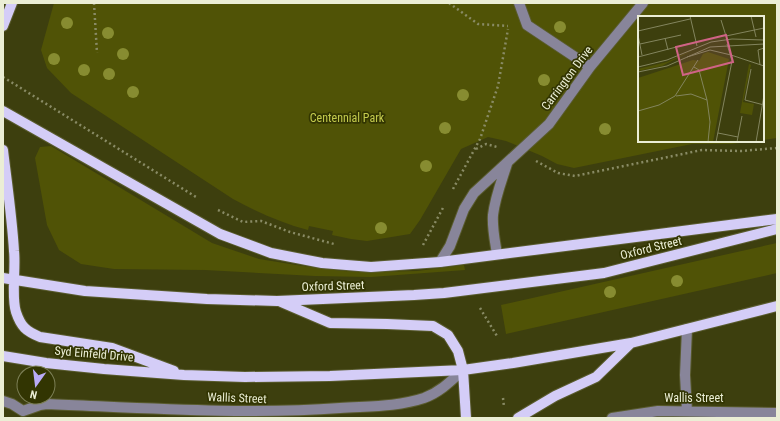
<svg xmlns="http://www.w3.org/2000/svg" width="780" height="421" viewBox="0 0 780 421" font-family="'Roboto Condensed',sans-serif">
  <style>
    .green { fill: #505306 }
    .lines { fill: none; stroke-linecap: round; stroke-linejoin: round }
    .minor-casing { stroke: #595b2e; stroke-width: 12 }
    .major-casing { stroke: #595b2e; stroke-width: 12 }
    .path { stroke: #898b65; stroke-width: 2.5; stroke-dasharray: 2 3; stroke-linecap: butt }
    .minor { stroke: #88859a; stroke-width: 10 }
    .major { stroke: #d4cdf7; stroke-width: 10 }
    .tree { fill: #878c31 }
    .labels { text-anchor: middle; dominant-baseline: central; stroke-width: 3.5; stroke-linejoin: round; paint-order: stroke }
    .street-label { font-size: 12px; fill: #ebeed5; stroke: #323502 }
    .park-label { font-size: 12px; fill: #c4cb4d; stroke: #323502 }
    .inset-road { fill: none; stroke: #83855e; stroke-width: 1 }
    .view { fill: #d06386; fill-opacity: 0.15; stroke: #d06386; stroke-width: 2 }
    .inset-edge { fill: none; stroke: #ebeed5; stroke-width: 2 }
  </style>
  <rect width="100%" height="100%" fill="#3d3f0e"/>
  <!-- green -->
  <path class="green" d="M54 3H777V138L763 140V17H639V141H754L732 144H692L574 168 557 164 542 156 506 141 488 137 461 149 420 220 410 234 367 241 351 239 332 235 333 231 309 226 308 230C281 223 257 212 233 199L71 93 47 68 41 50Z
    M51 146 212 243 259 259 303 266 343 271 371 272 417 271 464 265 465 270 371 277 315 276 205 270 114 269 81 264 59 250 47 225 35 158 40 147Z
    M777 243V273L506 334 501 305Z"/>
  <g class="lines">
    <!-- minor casing -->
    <g class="minor-casing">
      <path id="minor" d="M519 3 527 25 590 67
        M497 254C495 241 492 228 493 215 495 197 502 180 507 164
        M440 262 450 246 464 209 474 193 549 124 590 67 643 3
        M3 401 12 404 23 411
        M23 411 40 405 47 404C145 408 243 415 340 408 368 406 397 407 424 398 440 392 451 381 463 370
        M687 411 685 375 687 329
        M612 418 658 411 777 413"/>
    </g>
    <!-- major casing -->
    <g class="major-casing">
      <path id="major" d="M3 26 12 3
        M3 111 220 234 271 253 322 263 371 267 440 262 777 219
        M3 150C7 184 12 217 14 251 16 268 11 297 16 312 21 327 26 331 40 337L112 348 174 371
        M3 278 85 291 207 299 277 301 414 295 444 293 604 273 777 229
        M281 302 330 323 387 324 433 326 448 335 458 351 463 370 466 418
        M3 356 46 363 104 369 184 375 245 377 330 376 463 370 513 363 631 343 777 306
        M518 418 555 396 596 377 631 343"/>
    </g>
    <!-- path -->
    <path class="path" d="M94 3 97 53
      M449 3 478 24 508 26
      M3 77 196 197
      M476 149 486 144 497 147
      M536 161 558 173 575 176 702 150 741 151 777 148
      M453 189 480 139 498 86 508 29
      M218 210 243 222 261 221 290 232 334 244
      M423 245 444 206
      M480 308 497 336
      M503 398 504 407"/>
    <!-- minor -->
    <use href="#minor" class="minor"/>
    <!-- major -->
    <use href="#major" class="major"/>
  </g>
  <!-- trees -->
  <g class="tree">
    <circle cx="67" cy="23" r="6"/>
    <circle cx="560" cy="27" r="6"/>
    <circle cx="108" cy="33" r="6"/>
    <circle cx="123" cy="54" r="6"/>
    <circle cx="54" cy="59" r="6"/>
    <circle cx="84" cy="70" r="6"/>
    <circle cx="109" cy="74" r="6"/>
    <circle cx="544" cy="80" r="6"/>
    <circle cx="133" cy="92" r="6"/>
    <circle cx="463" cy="95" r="6"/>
    <circle cx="445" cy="128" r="6"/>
    <circle cx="605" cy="129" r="6"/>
    <circle cx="426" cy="166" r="6"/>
    <circle cx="381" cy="228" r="6"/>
    <circle cx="677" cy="281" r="6"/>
    <circle cx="610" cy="292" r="6"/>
  </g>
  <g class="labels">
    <!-- street labels -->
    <g class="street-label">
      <text transform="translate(567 78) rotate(-53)">Carrington Drive</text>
      <text transform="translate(651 248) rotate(-14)">Oxford Street</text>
      <text transform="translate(333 286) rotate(-2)">Oxford Street</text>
      <text transform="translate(94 354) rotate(5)">Syd Einfeld Drive</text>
      <text transform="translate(237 398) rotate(2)">Wallis Street</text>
      <text x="694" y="398">Wallis Street</text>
    </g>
    <!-- park labels -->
    <g class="park-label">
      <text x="347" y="118">Centennial Park</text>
    </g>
  </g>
  <!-- overview -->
  <g transform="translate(638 16)">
    <rect width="126" height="126" fill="#3d3f0e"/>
    <path d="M57 33 24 50 0 55V53L29 46ZM70 36 91 43 75 126H0V62L55 44 61 45 65 38ZM111 48 113 49 105 86 116 88 114 99 102 97Z" fill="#505306"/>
    <path class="inset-road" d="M52 0 59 30M113 0 118 21M83 4 88 20 126 12M0 15 52 3M0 19 4 39M27 22 30 34M2 28 43 19M93 39 126 50M0 41 50 28M49 41 72 34 93 39M122 49 120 34 126 32M0 51 29 44 73 26 94 23 126 24M56 51 61 54 69 84 72 106 70 126M113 53 107 84 126 89M0 56 29 50 72 31 126 28M38 80 53 78 69 84M0 95 21 89 37 80 60 44M80 117 100 121M78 126 94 45 89 28M99 126 104 100M118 126 126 79"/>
    <path class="view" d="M88 19 95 46 45 59 38 31Z"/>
    <rect width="126" height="126" class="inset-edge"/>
  </g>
  <!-- border -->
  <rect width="780" height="421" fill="none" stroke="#ebeed5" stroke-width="8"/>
  <!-- north arrow -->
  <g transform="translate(36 385) rotate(194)"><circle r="19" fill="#323502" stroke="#7c7f56"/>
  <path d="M0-3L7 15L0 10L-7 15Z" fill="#b9abf7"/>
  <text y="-6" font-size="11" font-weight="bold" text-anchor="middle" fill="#ebeed5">N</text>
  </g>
</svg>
